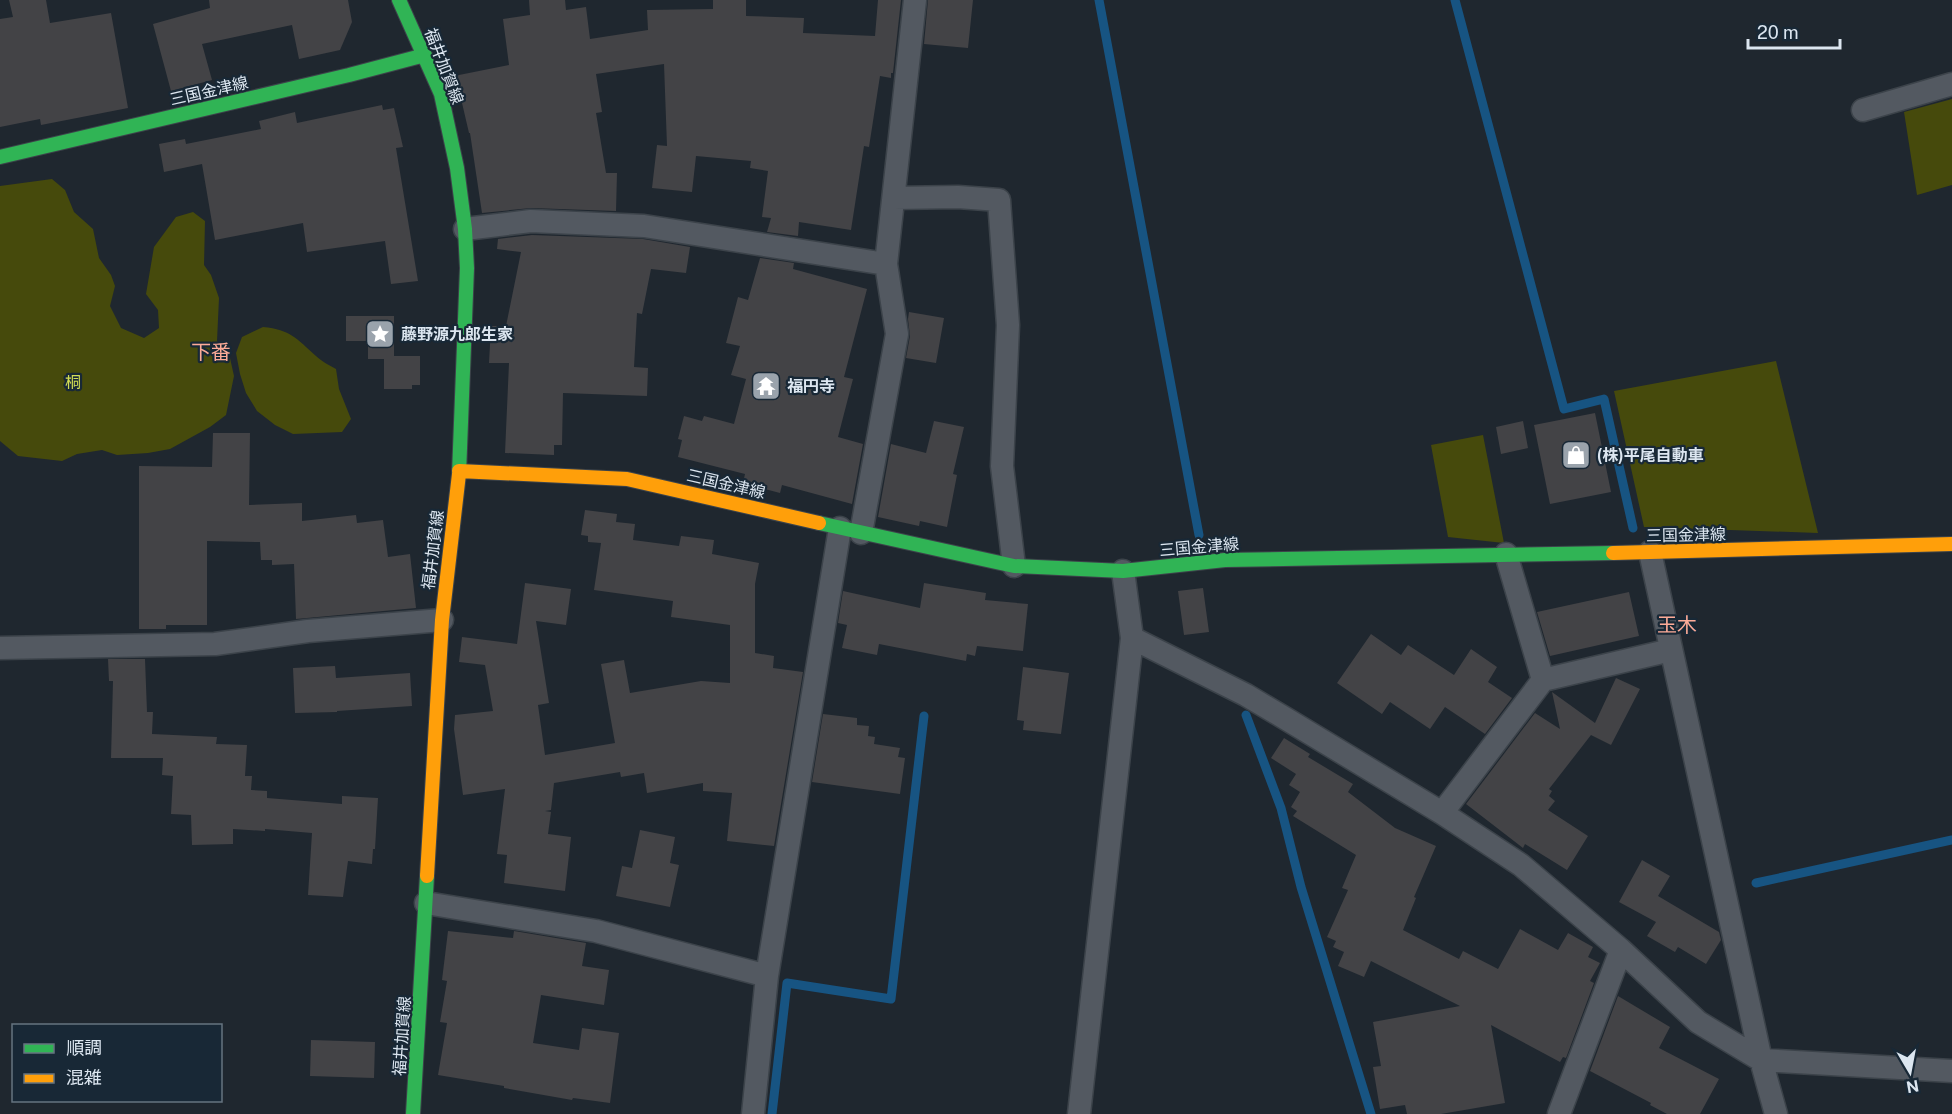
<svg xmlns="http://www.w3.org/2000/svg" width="1952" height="1114" viewBox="0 0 1952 1114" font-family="'Public Sans','Noto Sans JP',sans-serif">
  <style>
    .green { fill: #464a0c }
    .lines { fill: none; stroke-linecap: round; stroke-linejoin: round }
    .stream { stroke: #175482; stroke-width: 9 }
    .building { fill: #434346 }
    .street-casing { stroke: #3c434a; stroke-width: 25 }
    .fast-casing { stroke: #3c434a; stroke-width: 16 }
    .slow-casing { stroke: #3c434a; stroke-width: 16 }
    .street { stroke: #535961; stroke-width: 22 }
    .fast { stroke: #30b455; stroke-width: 14 }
    .slow { stroke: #ff9f0a; stroke-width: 14 }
    .labels { text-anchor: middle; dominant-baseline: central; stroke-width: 4.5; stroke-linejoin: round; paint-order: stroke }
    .street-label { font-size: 16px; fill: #dce6f0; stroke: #182836 }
    .poi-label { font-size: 16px; font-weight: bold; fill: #dce6f0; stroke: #182836; text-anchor: start }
    .park-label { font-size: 16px; fill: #d2dd54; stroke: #182836 }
    .quarter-label { font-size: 20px; fill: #fcab98; stroke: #182836 }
  </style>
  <rect width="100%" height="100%" fill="#1f272f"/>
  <!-- green -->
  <path class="green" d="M1952 99V185L1917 195 1904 112Z
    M52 179 65 190 74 212 93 229 99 258 111 275 115 286 110 306 121 328 144 338 159 328 158 310 146 294 154 247 176 217 193 212 205 221 204 265 211 275 219 298 217 341 230 358 234 376 226 415 210 427 170 449 148 453 117 455 102 450 77 454 62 461 18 456 0 441V186Z
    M263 327C291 330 296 338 316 356 321 361 329 365 336 369L339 389 351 419 342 432 293 434 275 425 257 411 246 393 240 374 236 353 242 337Z
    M1776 361 1818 533 1644 527 1614 391Z
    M1483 435 1504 543 1448 537 1431 445Z"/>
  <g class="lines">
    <!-- stream -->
    <path class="stream" d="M1099 0 1199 535
      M1455 0 1564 409 1604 399 1633 528
      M1246 715 1281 808 1301 887 1371 1114
      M1756 883 1952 840
      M772 1114 787 983 891 999 924 716"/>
  </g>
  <!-- building -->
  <path class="building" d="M9 0H46L50 23 111 13 128 108 41 125 40 119 0 127V19L13 17Z
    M209 0H348L352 22 340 50 299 59 292 25 202 44 212 80 171 91 153 24 210 8Z
    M529 0H565L566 10 586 7 590 39 648 30 647 10 713 9V0H746V16L804 18 803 33 875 36 878 0H901L893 73H891V78L880 76 869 147 864 146 851 230 799 222 798 236 767 232 771 218 762 217 768 171 750 168 751 161 696 156 692 192 652 188 657 145 667 146 664 64 596 74 602 112 596 113 606 173H617L616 211 531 208 482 213 470 133H469L459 90 454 76 509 65 503 19 530 15Z
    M928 0H973L968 48 924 44Z
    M382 105 383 110 394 108 403 147 396 148 418 281 391 284 385 241 307 252 303 223 215 240 202 164 164 172 159 144 185 139 186 144 261 129 259 121 295 112 297 123Z
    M532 235 643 239 690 247 686 273 651 269 642 314 637 313 634 367 648 368 647 396 563 393 562 445H554V455L505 453 509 363H489L491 326H506L521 252 497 249 498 239Z
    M760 258 794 263 793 269 867 289 844 377 853 379 838 437 863 444 852 504 782 485 780 493 743 483 745 474 678 457 682 440 678 439 684 416 702 421 704 416 734 424 746 379 731 375 740 346 726 343 738 297 748 300Z
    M909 312 944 318 936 363 906 358 910 336 908 319Z
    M346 316H394V356H420V385H412V389H384V359H368V341H346Z
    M1595 413 1611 492 1550 504 1534 425Z
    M934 421 964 427 953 474 957 475 947 527 920 521 919 526 878 517 891 444 926 453Z
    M1523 421 1528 448 1501 454 1496 427Z
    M213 433H250L249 505 302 503V521L356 515 357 523 383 520 388 557 410 554 416 608 296 619 294 564 272 565V560H261L260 542 207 541V625H166V629H139V466L212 467Z
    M585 510 617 514 616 522 635 524 633 540 679 546 681 536 714 540 712 554 759 563 755 584V653L774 656 773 668 803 672 774 846 727 841 732 793 703 791V783L647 793 644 773 621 777 620 772 554 783 551 810 545 811 551 812 548 834 571 837 565 891 504 883 507 855 497 854 505 789 463 795 454 729 455 715 493 711 485 665 459 662 462 637 517 644 525 583 571 589 566 625 536 621 549 703 538 705 545 755 615 743 601 664 624 660 630 693 701 681 730 683V625L671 617 673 601 594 590 601 543 588 542V536L581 535Z
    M924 583 986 593 985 600 1028 604 1023 651 977 646 975 656 967 654 966 661 879 644 877 655 842 648 847 625 838 623 843 591 920 608Z
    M1203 588 1209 632 1184 635 1178 591Z
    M1629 592 1639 636 1550 656 1537 612Z
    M1371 634 1401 655 1408 645 1454 675 1471 649 1497 667 1488 682 1512 698 1485 734 1445 707 1430 729 1390 702 1382 714 1337 683Z
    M108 659H145L147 712H153L152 734 217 737 216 744 247 745 245 776H252L251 790 267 791V798L342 804V796L378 798 375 849H373L372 864 348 861 343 897 308 895 312 833 265 829V831L233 829V844L192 845 191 815 171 814 173 776 162 775 163 758H111L113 681H109Z
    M335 666 336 678 410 673 412 706 337 711V712L295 713 293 668Z
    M1023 667 1069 673 1061 734 1023 730 1024 721 1017 720Z
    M1616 678 1640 689 1611 745 1591 735 1549 789 1552 791 1549 796 1555 801 1548 810 1588 836 1567 870 1525 844 1523 848 1466 804 1535 713 1560 729 1552 692 1595 723Z
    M823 714 857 718V725L869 726 868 736 875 737 874 744 900 748 898 757 905 758 900 794 812 782Z
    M1284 738 1310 754 1308 757 1353 784 1348 792 1395 828 1436 846 1414 897 1416 898 1403 930 1459 959 1463 951 1498 969 1520 929 1558 950 1568 933 1593 947 1588 957 1600 963 1590 981 1594 983 1566 1058 1563 1057 1560 1062 1491 1025 1505 1103 1441 1114H1407L1405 1105 1380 1109 1373 1067 1381 1066 1373 1022 1460 1006 1371 961 1364 977 1338 966 1344 952 1333 947 1336 941 1327 937 1348 890 1342 888 1356 855 1293 816 1297 811 1291 807 1300 792 1289 785 1296 774 1271 758Z
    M640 830 675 837 670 863 679 865 670 907 616 896 622 866 632 868Z
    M1642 860 1670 876 1658 896 1719 932 1721 940 1706 964 1678 947 1675 952 1647 936 1656 922 1619 902Z
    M448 931 513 938 514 931 586 943 582 966 609 970 604 1005 541 995 533 1043 579 1050 582 1028 619 1033 610 1103 573 1098 572 1100 504 1088V1086L438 1075 447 1023 440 1022 447 981 442 980Z
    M1618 996 1670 1027 1659 1048 1719 1079 1700 1114H1667L1650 1105 1651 1103 1590 1071Z
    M311 1040 375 1042 374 1078 310 1076Z"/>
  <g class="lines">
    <!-- street casing -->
    <g class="street-casing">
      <path id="street" d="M1863 110 1952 84
        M894 198 958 197 999 200 1008 325 1002 466 1014 566
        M465 229 531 221 644 226 886 264
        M861 533 897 334 886 264 915 0
        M1650 552 1761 1060 1776 1114
        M1506 554 1543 680
        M1123 571 1132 638 1246 695 1288 720 1442 813 1521 865 1621 950 1698 1022 1761 1060 1952 1071
        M0 648 215 644 308 631 442 620
        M1442 813 1543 680 1671 650
        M426 903 596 931 767 976
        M753 1114 767 976 840 528
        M1079 1114 1132 638
        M1559 1114 1621 950"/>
    </g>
    <!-- fast casing -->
    <g class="fast-casing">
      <path id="fast" d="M399 0 441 94 457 168 465 229 467 268 459 474
        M0 157 349 75 425 55
        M819 523 1014 566 1123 571 1225 560 1613 553
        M413 1114 427 876"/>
    </g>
    <!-- slow casing -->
    <g class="slow-casing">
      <path id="slow" d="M459 471 627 479 819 523
        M1613 553 1952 544
        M427 876 442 620 459 474"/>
    </g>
    <!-- street -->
    <use href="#street" class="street"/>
    <!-- fast -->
    <use href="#fast" class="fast"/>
    <!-- slow -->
    <use href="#slow" class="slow"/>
  </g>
  <!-- icons -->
  <defs>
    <g id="sight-square" transform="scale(1.5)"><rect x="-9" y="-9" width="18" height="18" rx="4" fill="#9aa3ac" stroke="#182836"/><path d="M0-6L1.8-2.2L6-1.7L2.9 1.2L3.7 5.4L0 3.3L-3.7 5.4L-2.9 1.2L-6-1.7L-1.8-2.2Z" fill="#fff"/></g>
    <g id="temple-square" transform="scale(1.5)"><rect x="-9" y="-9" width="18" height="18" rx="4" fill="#9aa3ac" stroke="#182836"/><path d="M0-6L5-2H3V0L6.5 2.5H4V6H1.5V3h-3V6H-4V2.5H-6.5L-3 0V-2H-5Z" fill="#fff"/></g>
    <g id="shop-square" transform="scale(1.5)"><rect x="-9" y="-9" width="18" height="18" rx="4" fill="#9aa3ac" stroke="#182836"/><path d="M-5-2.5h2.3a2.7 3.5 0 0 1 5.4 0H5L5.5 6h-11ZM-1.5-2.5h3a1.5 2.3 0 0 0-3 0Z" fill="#fff"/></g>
  </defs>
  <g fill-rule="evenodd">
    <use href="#sight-square" x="380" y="334"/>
    <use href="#temple-square" x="766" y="386"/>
    <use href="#shop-square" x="1576" y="455"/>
  </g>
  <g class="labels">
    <!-- street labels -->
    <g class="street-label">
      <text transform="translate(444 66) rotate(69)">福井加賀線</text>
      <text transform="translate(209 91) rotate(-13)">三国金津線</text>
      <text transform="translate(726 484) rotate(13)">三国金津線</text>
      <text transform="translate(1686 535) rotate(-1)">三国金津線</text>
      <text transform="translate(1199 547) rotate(-5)">三国金津線</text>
      <text transform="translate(433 550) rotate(-83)">福井加賀線</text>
      <text transform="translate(402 1036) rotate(-86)">福井加賀線</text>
    </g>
    <!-- poi labels -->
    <g class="poi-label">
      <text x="401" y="334">藤野源九郎生家</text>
      <text x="787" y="386">福円寺</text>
      <text x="1597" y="455">(株)平尾自動車</text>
    </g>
    <!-- park labels -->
    <g class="park-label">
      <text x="73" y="382">桐</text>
    </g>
    <!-- quarter labels -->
    <g class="quarter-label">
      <text x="211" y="352">下番</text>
      <text x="1677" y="625">玉木</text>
    </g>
  </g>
  <!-- legend -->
  <rect x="12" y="1024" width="210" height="78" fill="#182836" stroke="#667480" stroke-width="1.5"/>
  <rect x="24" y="1044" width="30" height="9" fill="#30b455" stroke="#667480" stroke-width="1.5"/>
  <text x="66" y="1054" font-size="18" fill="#dce6f0">順調</text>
  <rect x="24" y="1074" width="30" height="9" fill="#ff9f0a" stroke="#667480" stroke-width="1.5"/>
  <text x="66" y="1084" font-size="18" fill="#dce6f0">混雑</text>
  <!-- north arrow -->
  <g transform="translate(1910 1072) rotate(170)" stroke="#182836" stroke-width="4.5" paint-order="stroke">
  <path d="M0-4.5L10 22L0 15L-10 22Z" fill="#dce6f0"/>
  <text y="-9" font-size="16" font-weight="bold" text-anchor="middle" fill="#dce6f0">N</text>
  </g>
  <!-- scale -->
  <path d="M1748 39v9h92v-9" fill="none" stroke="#dce6f0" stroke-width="3"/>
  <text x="1757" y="39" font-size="18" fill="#dce6f0" stroke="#182836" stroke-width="4.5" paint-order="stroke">20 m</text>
</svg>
